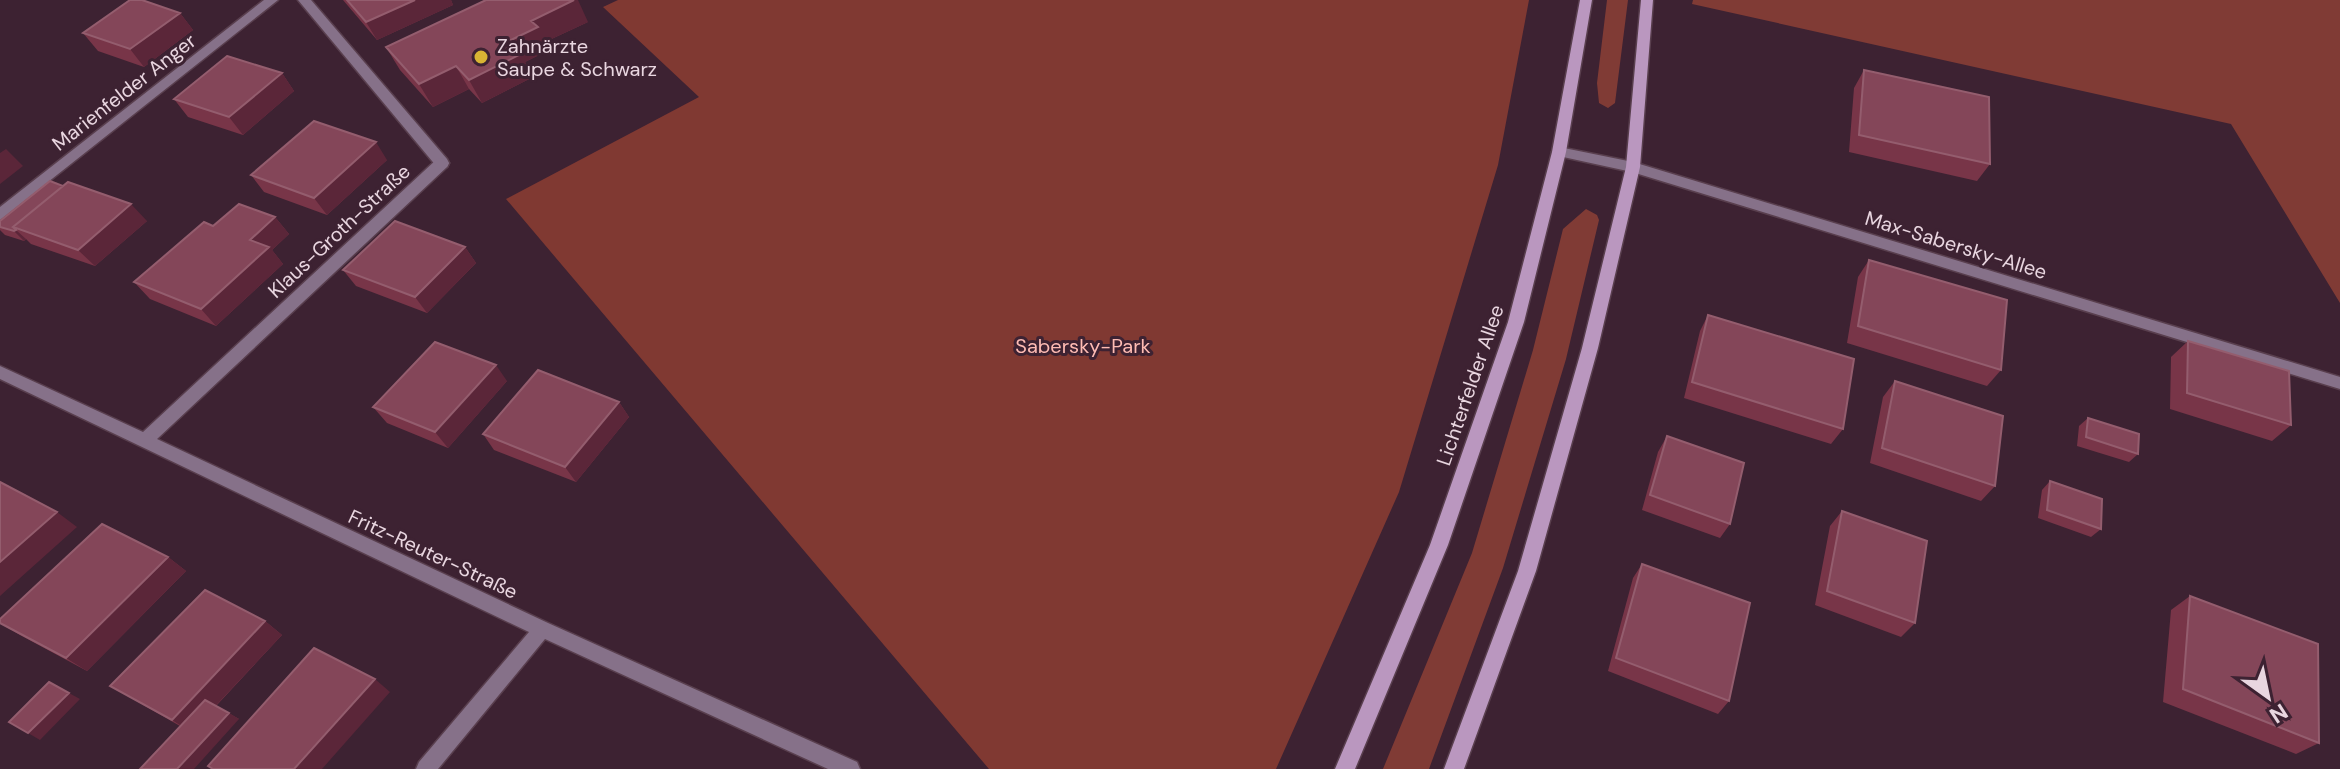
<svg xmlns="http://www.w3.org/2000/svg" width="2340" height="769" viewBox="0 0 2340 769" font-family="'DM Sans',sans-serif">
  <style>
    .green { fill: #803b35 }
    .forest { fill: #803932 }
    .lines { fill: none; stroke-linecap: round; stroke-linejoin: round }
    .service-casing { stroke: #593f4e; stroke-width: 3 }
    .minor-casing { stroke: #593f4e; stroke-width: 3 }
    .secondary-casing { stroke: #593f4e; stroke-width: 3 }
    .service { fill: #867189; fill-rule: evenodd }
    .minor { fill: #867189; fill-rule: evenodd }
    .secondary { fill: #ba97bf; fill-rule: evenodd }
    .wall { fill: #783548 }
    .shaded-wall { fill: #5b2639 }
    .building { fill: #844659; stroke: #945d6e; stroke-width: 2 }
    .poi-dot { fill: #d8b434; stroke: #3d2232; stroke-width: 3 }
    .labels { text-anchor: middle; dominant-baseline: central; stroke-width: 6; stroke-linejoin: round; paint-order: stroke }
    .poi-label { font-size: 20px; fill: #e9d6e0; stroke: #3d2232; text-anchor: start }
    .street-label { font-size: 20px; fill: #e9d6e0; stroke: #3d2232 }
    .park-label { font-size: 20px; fill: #ffbcb4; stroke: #3d2232 }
  </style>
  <rect width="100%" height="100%" fill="#3d2232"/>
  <!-- green -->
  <path class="green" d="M1607 0H1628L1615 103 1608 108 1599 103 1597 83Z
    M1693 0H2340V303L2231 124 1692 4Z
    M1586 209 1597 215 1599 220 1566 359 1503 568 1429 769H1383L1472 553 1533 350 1563 229Z"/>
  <!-- forest -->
  <path class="forest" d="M618 0H1529L1498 165 1399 492 1276 769H989L506 199 699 97 603 7Z"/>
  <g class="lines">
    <!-- service casing -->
    <g class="service-casing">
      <path id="service" d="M298 0H311L447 159 449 163 447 167H437Z"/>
    </g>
    <!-- minor casing -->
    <g class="minor-casing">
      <path id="minor" d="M264 0H278L0 220V207Z
        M1559 147 1633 162 2340 377V389L1632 172 1554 155 1552 152Z
        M442 158 449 163 447 167 157 439 548 623 857 762 860 769H828L545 639 438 769H416L419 762 529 632 0 379V366L143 432 437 159Z"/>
    </g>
    <!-- secondary casing -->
    <g class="secondary-casing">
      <path id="secondary" d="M1580 0H1592L1566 152 1524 322 1448 545 1355 769H1335L1430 545 1508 322 1552 152Z
        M1641 0H1653L1640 167 1598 348 1536 571 1464 769H1444L1518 571 1582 348 1626 167Z"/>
    </g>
    <!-- service -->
    <use href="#service" class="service"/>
    <!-- minor -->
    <use href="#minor" class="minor"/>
    <!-- secondary -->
    <use href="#secondary" class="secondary"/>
  </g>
  <!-- wall -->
  <path class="wall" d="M343 0H451L453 5 377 40Z
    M180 13 193 30 144 67 98 51 83 33Z
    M588 22 545 42 549 50 525 62 533 77 482 103 469 89 433 107 400 70 386 47Z
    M1864 70 1990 164 1977 181 1849 152 1854 88Z
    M282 73 294 91 243 135 188 117 174 99Z
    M387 160 327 215 264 192 251 175Z
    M275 217 289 234 272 250 283 264 216 326 150 299 134 282 213 226Z
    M0 221H147L95 266 31 244 26 239 24 241 5 235 0 230Z
    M465 247 476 263 427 313 356 286 343 270Z
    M1869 260 2001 370 1987 386 1847 343 1858 277Z
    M1708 315 1843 429 1831 444 1684 398 1700 331Z
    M2188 341 2291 425 2272 441 2170 409 2171 357Z
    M507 381 448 448 387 423 373 407Z
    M1895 381 1995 486 1981 501 1870 463 1883 397Z
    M619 402 629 417 576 482 494 450 483 434Z
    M2088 418 2138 454 2129 462 2077 446 2079 426Z
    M1667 436 1730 524 1720 538 1642 510 1658 452Z
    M2050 481 2101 529 2091 537 2038 518 2042 490Z
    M1842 511 1915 623 1901 637 1815 605 1830 526Z
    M168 557 186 571 87 671 20 635 0 623Z
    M1642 564 1729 701 1718 714 1608 671 1633 578Z
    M2190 596 2319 743 2296 754 2163 702 2171 610Z
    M265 621 282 635 216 706 239 719 180 726 110 686Z"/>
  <!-- shaded-wall -->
  <path class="shaded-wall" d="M415 0H451L453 5 377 40 366 22Z
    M574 0H578L588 22 545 42 549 50 525 62 533 77 482 103 469 80 531 21Z
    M180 13 193 30 144 67 130 49Z
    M456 66 469 89 433 107 419 84Z
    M282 73 294 91 243 135 229 117Z
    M376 142 387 160 327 215 314 198Z
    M6 149 23 166 0 184V153Z
    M131 204 147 221 95 266 78 250Z
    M275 217 289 234 272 250 283 264 216 326 201 309 250 240Z
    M16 230 26 239 24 241 14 231Z
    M465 247 476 263 427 313 415 297Z
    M496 365 507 381 448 448 435 432Z
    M619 402 629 417 576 482 565 467Z
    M57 512 77 527 0 596V562Z
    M168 557 186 571 87 671 66 658Z
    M265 621 282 635 191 732 172 720Z
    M375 679 390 692 322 769H294Z
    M69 693 80 699 40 740 28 733Z
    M229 713 239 719 194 769H177Z"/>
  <!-- building -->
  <path class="building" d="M130 0H142L180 13 130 49 83 33Z
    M347 0H415L366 22Z
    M486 0H574L531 21 538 27 509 41 521 54 469 80 456 66 419 84 386 47Z
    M227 56 282 73 229 117 174 99Z
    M1864 70 1989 97 1990 164 1859 135Z
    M314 121 376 142 314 198 251 175Z
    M50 181 63 186 13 227 16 230 14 231 0 227V221Z
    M68 182 131 204 78 250 13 227Z
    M239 204 275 217 250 240 269 247 201 309 134 282 204 222 213 226Z
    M395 221 465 247 415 297 343 270Z
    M1869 260 2007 300 2001 370 1858 326Z
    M1708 315 1854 359 1843 429 1692 382Z
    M2188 341 2289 371 2291 425 2187 393Z
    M435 342 496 365 435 432 373 407Z
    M538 370 619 402 565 467 483 434Z
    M1895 381 2003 416 1995 486 1882 448Z
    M2088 418 2139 434 2138 454 2086 437Z
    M1667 436 1744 463 1730 524 1650 495Z
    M2050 481 2102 499 2101 529 2047 510Z
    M0 482 57 512 0 562Z
    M1842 511 1927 541 1915 623 1827 591Z
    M102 524 168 557 66 658 0 623V619Z
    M1642 564 1750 603 1729 701 1616 658Z
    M205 590 265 621 172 720 110 686Z
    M2190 596 2318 644 2319 743 2183 689Z
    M314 648 375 679 294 769H213L208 766Z
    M49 682 69 693 28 733 9 722Z
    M205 700 229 713 177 769H140Z"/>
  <!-- markers -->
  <circle class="poi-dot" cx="481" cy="57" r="8"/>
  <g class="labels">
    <!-- poi labels -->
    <g class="poi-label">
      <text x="497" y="46">Zahnärzte<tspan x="497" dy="23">Saupe &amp; Schwarz</tspan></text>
    </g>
    <!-- street labels -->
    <g class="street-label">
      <text transform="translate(124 92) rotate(-38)">Marienfelder Anger</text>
      <text transform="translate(339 231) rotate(-43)">Klaus-Groth-Straße</text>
      <text transform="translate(1956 245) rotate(17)">Max-Sabersky-Allee</text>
      <text transform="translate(1470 385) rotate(-71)">Lichterfelder Allee</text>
      <text transform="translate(433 554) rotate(25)">Fritz-Reuter-Straße</text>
    </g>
    <!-- park labels -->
    <g class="park-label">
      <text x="1083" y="346">Sabersky-Park</text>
    </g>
  </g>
  <!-- north arrow -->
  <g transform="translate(2268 697) rotate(147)" stroke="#3d2232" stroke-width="6" paint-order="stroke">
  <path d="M0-6L14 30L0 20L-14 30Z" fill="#e9d6e0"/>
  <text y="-12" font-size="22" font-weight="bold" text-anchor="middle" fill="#e9d6e0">N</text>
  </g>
</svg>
